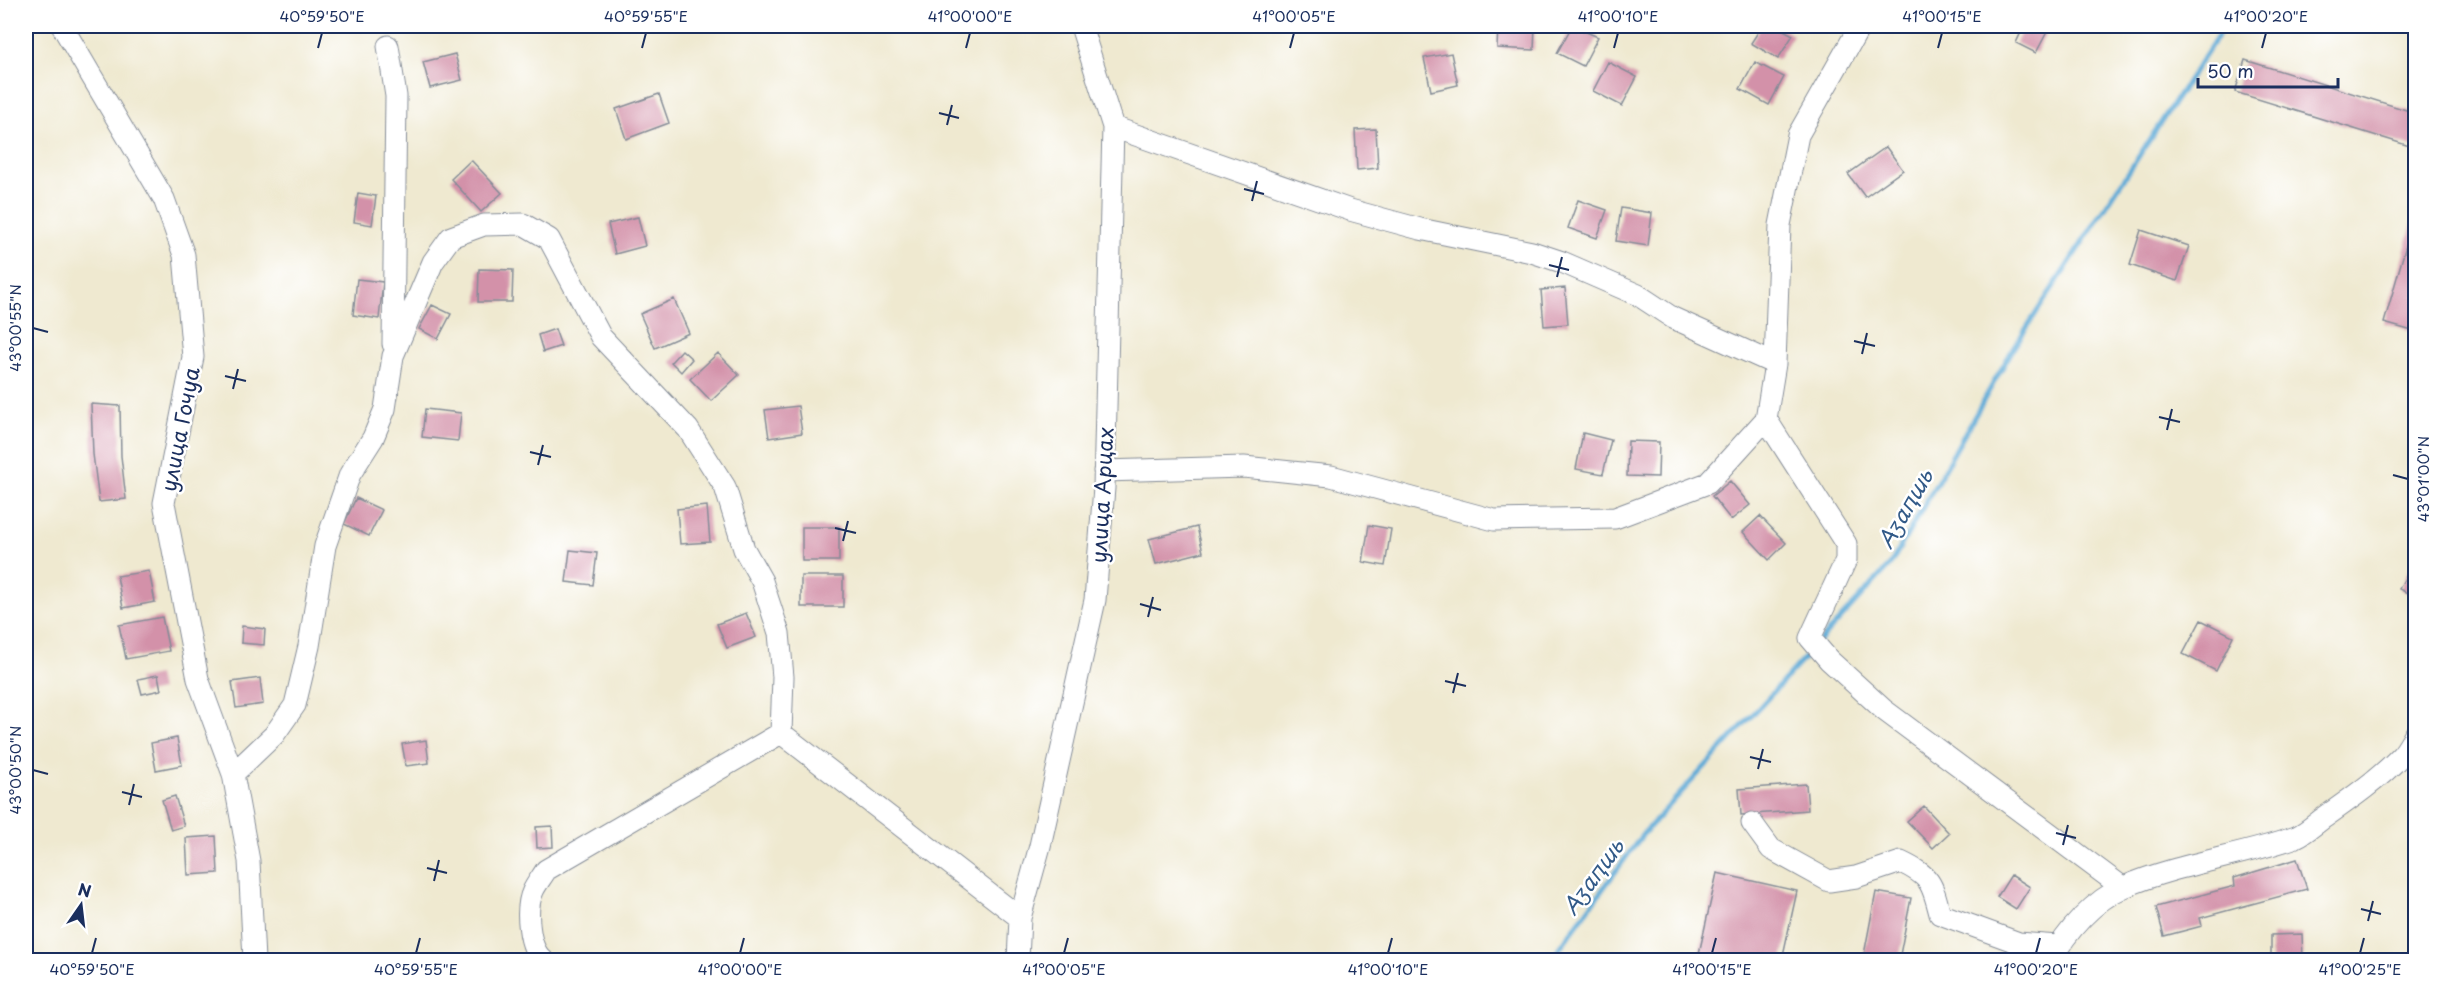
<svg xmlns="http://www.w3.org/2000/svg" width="2441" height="986" viewBox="0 0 2441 986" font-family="'Playpen Sans',sans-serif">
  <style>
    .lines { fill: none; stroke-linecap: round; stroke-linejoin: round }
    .stream { stroke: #5eabd7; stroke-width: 5 }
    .building { fill: #d391a9 }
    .street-casing { stroke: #858c97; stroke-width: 23 }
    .street { stroke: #fff; stroke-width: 21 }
    .ticks { fill: none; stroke: #1b2f5e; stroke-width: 2 }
    .labels { text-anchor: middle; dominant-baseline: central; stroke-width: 5; stroke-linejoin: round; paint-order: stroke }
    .street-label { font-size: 21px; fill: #1b2f5e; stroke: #fff }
    .water-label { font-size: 22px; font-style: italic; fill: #325a88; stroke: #fff }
    .neatline { fill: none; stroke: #1b2f5e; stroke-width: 2 }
    .ticks-label { font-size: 15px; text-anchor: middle; fill: #1b2f5e }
  </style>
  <rect width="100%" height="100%" fill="#fff"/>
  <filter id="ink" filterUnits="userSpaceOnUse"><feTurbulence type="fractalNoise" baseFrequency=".0167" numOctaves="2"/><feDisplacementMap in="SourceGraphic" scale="12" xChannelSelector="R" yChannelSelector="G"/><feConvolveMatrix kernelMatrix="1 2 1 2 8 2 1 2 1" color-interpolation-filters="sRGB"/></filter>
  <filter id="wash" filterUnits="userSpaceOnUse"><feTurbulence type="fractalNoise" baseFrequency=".008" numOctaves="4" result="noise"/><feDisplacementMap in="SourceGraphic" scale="24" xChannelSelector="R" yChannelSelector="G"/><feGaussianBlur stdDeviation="1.35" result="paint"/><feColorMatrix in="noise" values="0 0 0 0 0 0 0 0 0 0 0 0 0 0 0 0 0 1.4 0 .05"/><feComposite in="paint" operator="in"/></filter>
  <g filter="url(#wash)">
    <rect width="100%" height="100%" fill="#efe9d0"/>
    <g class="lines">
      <!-- stream -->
      <path class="stream" d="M1819 642 1890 565 2014 347 2224 26
        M1551 960 1643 834 1813 649"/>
    </g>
    <g id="blocks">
      <!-- building -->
      <path class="building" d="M1498 26H1535L1534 50 1497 48Z
        M1572 26 1598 37 1583 66 1557 53Z
        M1762 26H1776L1793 35 1778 59 1751 43Z
        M2024 26H2038L2048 30 2036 53 2016 43Z
        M1451 53 1458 85 1431 91 1424 58Z
        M455 54 462 80 430 88 423 62Z
        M2245 60 2416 113V148L2235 92Z
        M1608 62 1637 77 1622 106 1593 91Z
        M1755 62 1784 77 1769 105 1740 89Z
        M659 94 669 123 626 139 616 109Z
        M1376 129 1378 168 1357 170 1355 130Z
        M1886 147 1903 170 1865 197 1848 174Z
        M471 160 502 193 481 212 451 179Z
        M358 193 376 196 372 225 354 222Z
        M1578 200 1607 210 1597 238 1568 228Z
        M1621 208 1652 213 1648 246 1616 241Z
        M2415 214 2416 215V332L2384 323Z
        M638 217 645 246 615 254 608 224Z
        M2141 230 2189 246 2177 281 2130 265Z
        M479 269 513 270 512 302H478Z
        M357 279 383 282 379 319 353 315Z
        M1565 288 1568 324 1544 326 1541 290Z
        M674 299 689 333 655 348 640 314Z
        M432 305 451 314 438 339 419 329Z
        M555 329 561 346 543 352 538 335Z
        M682 350 692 359 681 372 671 362Z
        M718 353 739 375 711 401 690 379Z
        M91 404 120 406 121 456 126 499 99 502 93 454Z
        M798 406 802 433 769 438 765 410Z
        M425 409 461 413 458 441 422 437Z
        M1583 433 1611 440 1603 474 1576 469Z
        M1628 441 1659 442 1658 477 1627 476Z
        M1730 481 1750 505 1731 520 1712 496Z
        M356 498 382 510 369 536 344 524Z
        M707 506 710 542 680 544 677 509Z
        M1760 516 1786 543 1769 560 1743 532Z
        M1369 525 1391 529 1385 566 1363 562Z
        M802 527H839V561H802Z
        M1197 527 1203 552 1156 564 1149 539Z
        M570 550 597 553 593 585 566 582Z
        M2416 557V597L2399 589Z
        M149 571 155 602 123 608 117 576Z
        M801 576H843V607H801Z
        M746 613 756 637 727 648 717 624Z
        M162 617 169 651 126 659 119 625Z
        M2201 620 2233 636 2216 671 2183 654Z
        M242 626 265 629 264 645 241 643Z
        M158 675 161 690 142 694 138 679Z
        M260 678 263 704 236 708 232 682Z
        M177 738 182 765 156 770 151 743Z
        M426 740 429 763 406 766 402 744Z
        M1806 784 1808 810 1741 815 1739 789Z
        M175 796 184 826 171 830 162 800Z
        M1924 806 1949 833 1933 848 1907 821Z
        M552 826 553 847 537 848 536 827Z
        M216 836 218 873 188 875 186 838Z
        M2297 859 2307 889 2200 918 2202 926 2164 936 2156 907 2235 886 2234 878Z
        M1717 873 1797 891 1782 960H1709L1698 958Z
        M2011 875 2030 887 2016 909 1997 897Z
        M1876 892 1911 898 1899 960H1863Z
        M2302 934 2303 960H2271V935Z"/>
    </g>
  </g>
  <g filter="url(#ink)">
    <use href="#blocks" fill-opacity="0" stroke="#858c97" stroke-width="1.5"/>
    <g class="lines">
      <!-- street casing -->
      <g class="street-casing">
        <path id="street" d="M62 26 164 199 184 255 193 357 164 503 198 679 233 774 249 861 254 960
          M388 46 396 96 393 344
          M1113 127 1350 210 1420 229 1532 252 1562 262 1638 295 1673 318 1775 364
          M1766 419 1846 544V560L1810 638 1829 660 1884 710 2122 887
          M1104 471 1244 467 1331 476 1494 520 1615 518 1708 483 1766 419 1775 364 1780 225 1798 135 1860 26
          M233 774 274 735 295 705 309 646 325 546 350 474 373 438 385 409 393 356 433 262 451 237 484 225 523 224 549 239 601 337 688 429 725 487 744 549 762 581 779 633 783 677 781 733 1020 918
          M1752 823 1771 849 1829 881 1856 877 1901 862C1930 876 1932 882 1940 914L2019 943 2058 946
          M543 960C528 948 525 908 533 891 536 884 542 877 546 870L781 733
          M1018 960 1020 918 1040 846 1095 600 1104 488 1113 127 1081 26
          M2051 960C2066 932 2094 900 2124 887 2179 863 2240 857 2296 837 2305 833 2314 825 2322 819 2349 800 2378 780 2401 756 2407 750 2411 741 2416 733"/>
      </g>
      <!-- street -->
      <use href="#street" class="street"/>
    </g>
  </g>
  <!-- ticks -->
  <path class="ticks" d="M318 48 322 33M642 48 646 33M966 48 970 33M1290 48 1294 33M1614 48 1618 33M1938 48 1942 33M2262 48 2266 33M939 113 959 118M947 125 952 105M1244 189 1264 194M1252 201 1257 181M1549 265 1569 270M1557 277 1562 257M33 328 48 332M1854 341 1875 346M1862 354 1867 333M225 376 246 381M233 389 238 369M2159 417 2180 422M2167 430 2172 409M530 452 551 457M538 465 543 445M2393 475 2408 479M835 528 856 533M843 541 848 521M1140 604 1161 610M1148 617 1153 597M1445 681 1466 686M1453 693 1458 673M1750 757 1771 762M1758 769 1763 749M33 770 48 774M122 792 142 797M129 805 134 784M2056 833 2076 838M2063 845 2068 825M427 868 447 873M434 881 439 860M2361 909 2381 914M2368 921 2373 901M92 953 96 938M416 953 420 938M740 953 744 938M1064 953 1068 938M1388 953 1392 938M1712 953 1716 938M2036 953 2040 938M2360 953 2364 938"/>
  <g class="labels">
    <!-- street labels -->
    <g class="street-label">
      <text transform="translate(179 429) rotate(-79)">улица Гочуа</text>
      <text transform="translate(1101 495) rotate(-87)">улица Арцах</text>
    </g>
    <!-- water labels -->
    <g class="water-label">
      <text transform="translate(1904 508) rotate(-60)">Аӡаԥшь</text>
      <text transform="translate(1592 876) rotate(-54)">Аӡаԥшь</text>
    </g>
  </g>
  <!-- margin -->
  <rect width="2441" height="986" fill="none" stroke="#fff" stroke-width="66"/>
  <!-- north arrow -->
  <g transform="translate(81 905) rotate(14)" stroke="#ffffff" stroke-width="4.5" paint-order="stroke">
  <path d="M0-4.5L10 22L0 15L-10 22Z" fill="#1b2f5e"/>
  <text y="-9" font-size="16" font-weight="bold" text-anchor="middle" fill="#1b2f5e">N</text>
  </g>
  <!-- scale -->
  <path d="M2198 78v9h140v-9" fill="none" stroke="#1b2f5e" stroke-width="3"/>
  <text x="2207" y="78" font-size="18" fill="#1b2f5e" stroke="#ffffff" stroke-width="4.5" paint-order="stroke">50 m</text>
  <rect x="33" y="33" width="2375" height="920" class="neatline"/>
  <g class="ticks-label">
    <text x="322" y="22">40°59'50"E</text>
    <text x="646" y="22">40°59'55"E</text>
    <text x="970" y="22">41°00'00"E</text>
    <text x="1294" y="22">41°00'05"E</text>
    <text x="1618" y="22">41°00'10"E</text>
    <text x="1942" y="22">41°00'15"E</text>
    <text x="2266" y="22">41°00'20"E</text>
    <text transform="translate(16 328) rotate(-90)" y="5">43°00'55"N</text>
    <text transform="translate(2424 479) rotate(-90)" y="5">43°01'00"N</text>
    <text transform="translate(16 770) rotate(-90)" y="5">43°00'50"N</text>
    <text x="92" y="975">40°59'50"E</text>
    <text x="416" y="975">40°59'55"E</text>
    <text x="740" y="975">41°00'00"E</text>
    <text x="1064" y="975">41°00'05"E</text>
    <text x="1388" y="975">41°00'10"E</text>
    <text x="1712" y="975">41°00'15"E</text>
    <text x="2036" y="975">41°00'20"E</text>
    <text x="2360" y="975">41°00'25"E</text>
  </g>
</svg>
